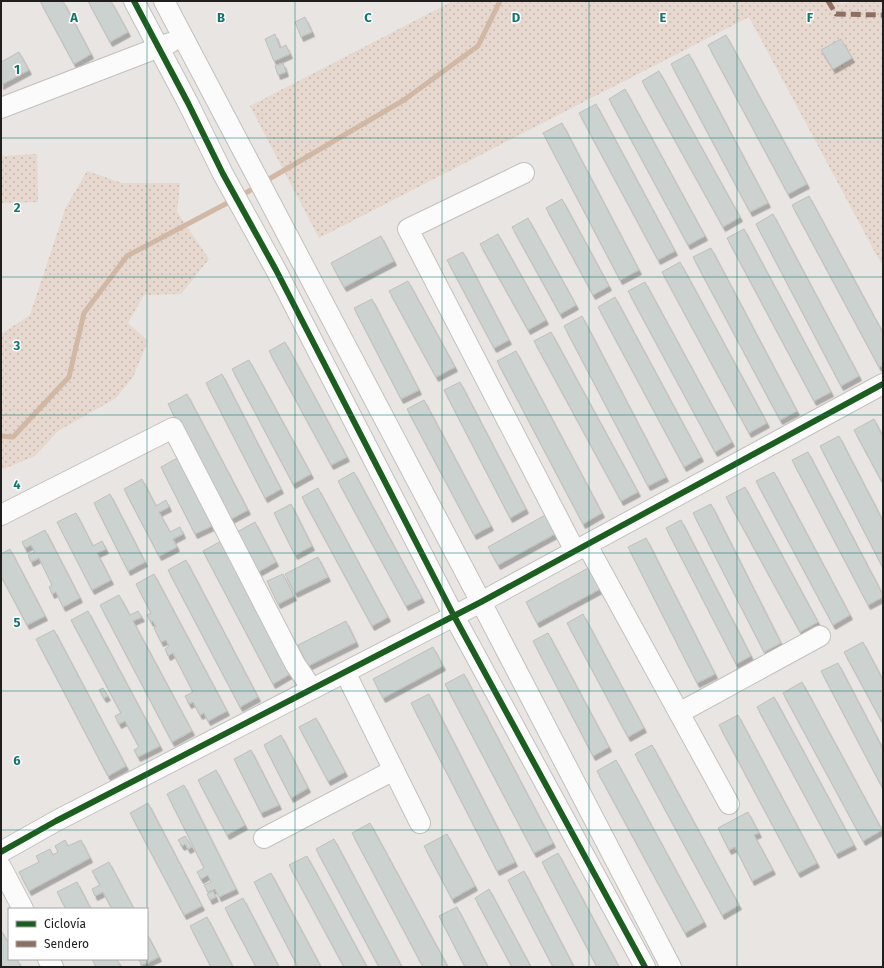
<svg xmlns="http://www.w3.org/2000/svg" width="884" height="968" viewBox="0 0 884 968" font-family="'Fira Sans',sans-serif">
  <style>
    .grass { fill: url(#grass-dots) }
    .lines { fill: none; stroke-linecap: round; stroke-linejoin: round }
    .stream { stroke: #d1b8a5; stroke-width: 5 }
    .building { fill: #cbd2cf; stroke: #bfbfbd; filter: url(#shadow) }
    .street-casing { stroke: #c3c1be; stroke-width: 22 }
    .street { stroke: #fcfbfb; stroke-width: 20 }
    .quiet { stroke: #8d6e63; stroke-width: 5; stroke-dasharray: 10 5; stroke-linecap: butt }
    .cycleway-casing { stroke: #fff; stroke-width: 8 }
    .cycleway { stroke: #1b5e20; stroke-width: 6 }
    .grid { fill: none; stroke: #0f766e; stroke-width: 1; stroke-opacity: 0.55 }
    .grid-label { font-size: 13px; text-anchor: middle; font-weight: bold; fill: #0f766e; stroke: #fff; stroke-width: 3; stroke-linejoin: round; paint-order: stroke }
  </style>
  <defs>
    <pattern id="grass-dots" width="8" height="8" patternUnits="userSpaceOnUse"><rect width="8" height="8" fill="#e6d8ce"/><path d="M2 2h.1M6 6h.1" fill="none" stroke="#c5b9b0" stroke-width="1.8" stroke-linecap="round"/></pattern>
    <filter id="shadow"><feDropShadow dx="2.5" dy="4.5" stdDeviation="0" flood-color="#0004"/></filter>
  </defs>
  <rect width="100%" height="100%" fill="#e8e5e2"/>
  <!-- grass -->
  <path class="grass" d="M453 1H839L841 4 857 1H883V267L749 17 319 238 250 106Z
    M37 154 38 202 1 203V156Z
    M87 171 122 183H180L177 212 209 259 181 294 144 295 128 323 148 341 133 377 116 398 58 431 35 456 1 470V334L30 315 66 207Z"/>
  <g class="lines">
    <!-- stream -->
    <path class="stream" d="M264 182 404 100 478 46 500 1
      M240 196 258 186
      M1 436 13 437 69 377 84 313 127 256 233 200"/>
  </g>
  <!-- building -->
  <path class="building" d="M40 1H63L91 54 74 64Z
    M88 1H111L128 32 110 42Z
    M305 17 312 32 301 37 295 22Z
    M275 34 280 48 286 45 290 54 274 61 265 39Z
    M726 35 807 184 788 194 708 45Z
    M841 39 852 58 833 69 821 50Z
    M19 52 29 70 1 85V62Z
    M689 54 768 203 750 212 671 64Z
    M283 63 286 72 278 75 275 66Z
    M659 71 740 217 723 227 642 81Z
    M625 89 705 236 688 245 609 99Z
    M596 104 675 251 658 260 579 113Z
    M562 123 639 270 620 280 543 133Z
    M809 196 883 333V365L879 367 792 205Z
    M562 199 609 286 593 295 546 208Z
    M773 214 859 376 841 386 756 224Z
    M528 218 576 305 560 314 512 227Z
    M744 229 831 392 814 401 727 238Z
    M498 234 546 320 528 330 480 244Z
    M381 236 394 261 344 287 331 263Z
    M711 248 797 411 780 420 693 257Z
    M463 252 509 340 494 348 447 260Z
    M680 262 767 423 749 433 662 272Z
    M408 281 455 367 436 377 389 291Z
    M645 282 732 442 715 452 628 291Z
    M615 297 701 457 684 467 598 307Z
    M372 299 419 390 401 399 354 308Z
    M582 316 666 477 648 486 564 326Z
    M551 332 638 492 621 501 534 341Z
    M285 342 347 457 331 465 269 351Z
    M516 351 602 513 583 524 497 361Z
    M249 360 311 474 293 484 232 369Z
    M222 374 281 489 265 498 206 383Z
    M460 382 526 509 510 518 444 390Z
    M187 394 248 510 229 520 168 404Z
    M424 400 491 526 474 535 407 409Z
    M874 419 883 437V484L854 430Z
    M839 436 883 521V568L820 446Z
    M808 452 883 595V597L868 605 792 460Z
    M179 457 214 525 195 534 161 467Z
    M354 472 422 598 406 606 338 481Z
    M774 472 850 615 833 625 756 481Z
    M142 479 156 506 166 500 169 507 159 512 170 532 180 527 183 534 173 539 177 547 159 556 124 489Z
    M745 487 818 622 800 632 726 497Z
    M318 488 388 617 372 626 302 497Z
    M110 494 145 562 128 571 94 503Z
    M291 504 312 546 295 555 274 513Z
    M711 504 781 643 764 652 693 513Z
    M76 513 93 546 102 541 106 549 97 553 111 580 92 590 57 522Z
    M547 514 557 533 498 565 488 547Z
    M681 520 751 656 736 664 666 528Z
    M255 522 276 562 258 572 237 532Z
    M45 530 80 598 63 607 56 592 52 594 49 587 52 585 39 558 31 562 28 555 35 552 31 545 25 548 22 542Z
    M646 538 715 674 697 683 628 547Z
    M221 541 290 674 273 684 203 551Z
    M10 549 45 616 27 625 1 576V554Z
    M318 557 328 577 295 593 285 574Z
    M186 560 258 697 240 707 168 570Z
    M590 567 602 588 537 623 526 602Z
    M154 574 227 711 208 721 204 713 200 715 193 702 189 704 185 696 193 692 173 653 168 656 165 649 169 646 166 640 161 642 154 628 156 627 153 621 151 622 147 615 151 613 136 584Z
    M283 574 294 596 278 604 267 581Z
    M119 595 130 615 138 611 142 617 133 621 192 731 172 742 100 605Z
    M88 611 160 746 138 757 134 750 139 747 125 721 119 724 115 716 121 713 71 620Z
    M583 614 644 728 628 737 567 623Z
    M346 621 356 642 308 666 298 645Z
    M54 630 126 766 108 776 36 639Z
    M548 633 609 747 593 756 533 641Z
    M863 642 883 680V724L844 652Z
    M433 647 443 666 383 698 373 679Z
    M838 663 883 749V789L821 671Z
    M464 674 553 843 534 853 445 684Z
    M802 682 882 830 863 841 783 693Z
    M103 688 108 696 104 698 99 690Z
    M429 694 515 862 497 871 411 703Z
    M774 697 854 845 836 854 757 707Z
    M738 715 817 863 798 873 719 725Z
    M316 718 345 772 328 781 299 727Z
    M281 735 308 788 291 798 264 745Z
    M652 745 739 905 722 915 635 754Z
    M251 750 279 805 261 813 234 759Z
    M616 760 704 922 685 933 597 771Z
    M216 770 245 825 227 835 198 780Z
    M184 785 236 889 219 897 215 889 208 892 204 885 211 882 208 875 201 879 197 872 204 868 167 794Z
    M148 803 202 906 184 915 130 813Z
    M748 812 759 833 754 835 773 870 752 881 735 847 729 850 718 828Z
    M370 823 448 967H423L352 833Z
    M447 834 475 886 452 899 424 846Z
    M185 836 192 847 188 849 185 844 182 846 178 840Z
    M334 839 402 967H379L316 849Z
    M65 840 68 846 81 840 90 858 29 891 19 872 39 862 36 856 50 849 53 855 58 852 55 846Z
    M558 853 619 967H597L542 862Z
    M307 856 367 967H344L289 865Z
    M109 862 134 909H112L103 892 95 896 92 889 100 885 92 871Z
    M524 871 574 967H553L508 880Z
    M271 873 321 967H298L254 882Z
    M77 882 91 909H66L57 892Z
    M489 889 531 967H512L475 898Z
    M213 891 216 897 210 900 207 894Z
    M243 898 279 967H256L225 908Z
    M457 907 488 967H465L439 916Z
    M207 917 233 967H211L190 926Z
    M1 930 9 944V959H17L21 967H1Z
    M147 934 159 957 142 965 138 959H147Z
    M92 959H117L121 967H96Z"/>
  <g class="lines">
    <!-- street casing -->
    <g class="street-casing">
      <path id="street" d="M134 1 188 103 223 174 276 270 454 616 645 967
        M164 1 481 602 671 967
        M1 108 170 43
        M524 173 408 229 575 551
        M1 515 173 428 295 664 312 689
        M587 545 729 804
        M345 672 420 823
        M679 713 820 636
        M264 838 394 770
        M1 852 56 821 481 602 883 384
        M1 867 23 909
        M48 959 53 967"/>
    </g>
    <!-- street -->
    <use href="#street" class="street"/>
    <!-- quiet -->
    <path class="quiet" d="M828 1 836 14 883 15"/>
    <!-- cycleway casing -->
    <g class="cycleway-casing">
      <path id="cycleway" d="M134 1 188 103 223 174 276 270 454 616 645 967
        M1 852 56 821 481 602 883 384"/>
    </g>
    <!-- cycleway -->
    <use href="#cycleway" class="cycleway"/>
  </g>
  <!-- grid -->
  <path class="grid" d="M147 1V967M295 1V967M442 1V967M589 1V967M737 1V967M1 138H883M1 277H883M1 415H883M1 553H883M1 691H883M1 830H883"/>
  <g class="grid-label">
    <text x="74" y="22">A</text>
    <text x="221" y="22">B</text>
    <text x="368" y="22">C</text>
    <text x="516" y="22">D</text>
    <text x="663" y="22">E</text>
    <text x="810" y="22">F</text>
    <text x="17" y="74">1</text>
    <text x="17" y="212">2</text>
    <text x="17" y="350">3</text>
    <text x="17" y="489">4</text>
    <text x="17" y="627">5</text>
    <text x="17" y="765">6</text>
  </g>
  <!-- border -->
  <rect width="884" height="968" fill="none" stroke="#211f1d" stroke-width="4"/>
  <!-- legend -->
  <rect x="8" y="908" width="140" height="52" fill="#ffffff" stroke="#a6a5a5"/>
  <rect x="16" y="921" width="20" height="6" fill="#1b5e20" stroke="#a6a5a5"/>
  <text x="44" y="928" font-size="12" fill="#211f1d">Ciclovía</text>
  <rect x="16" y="941" width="20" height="6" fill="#8d6e63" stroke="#a6a5a5"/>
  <text x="44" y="948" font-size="12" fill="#211f1d">Sendero</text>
</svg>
